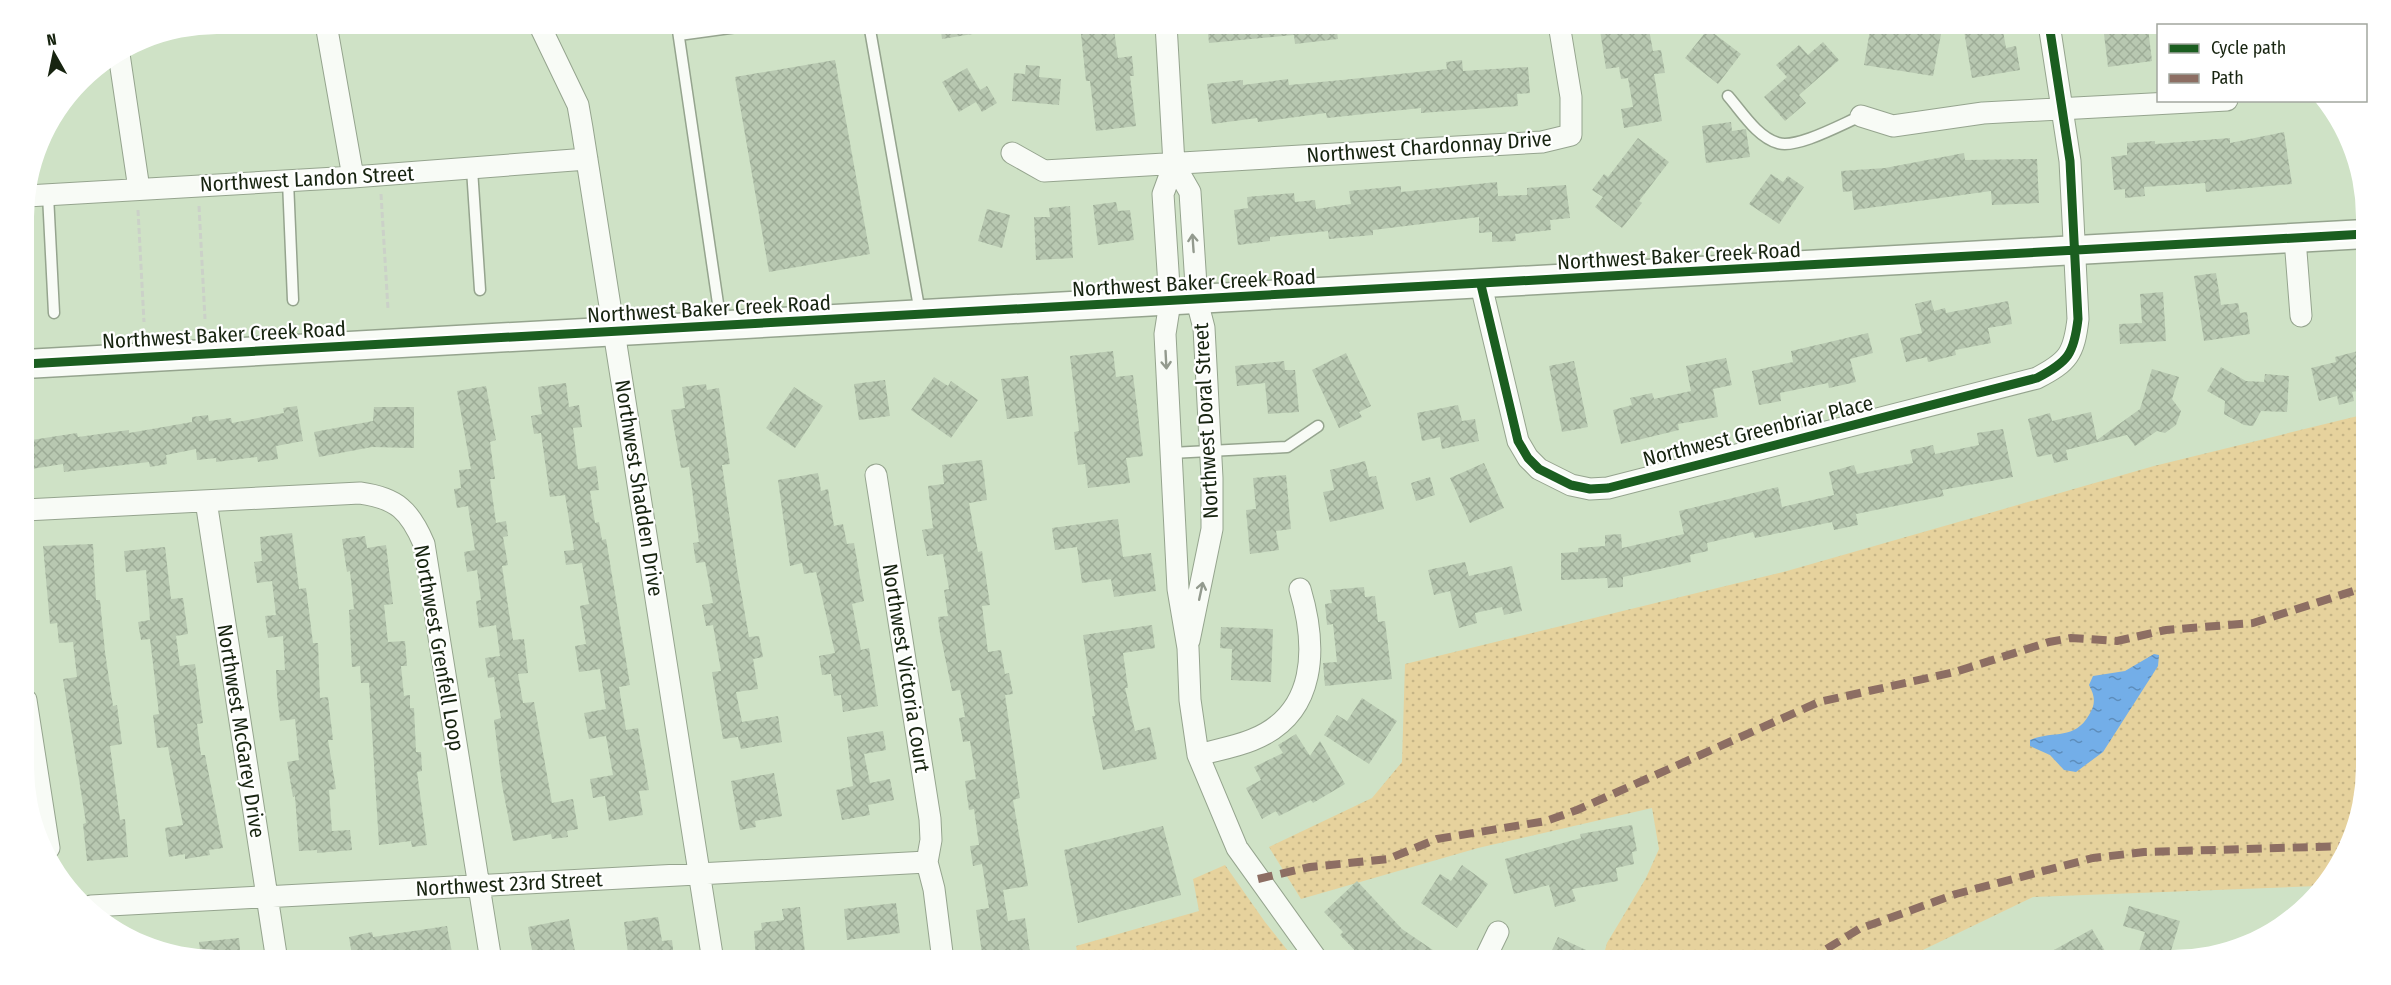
<svg xmlns="http://www.w3.org/2000/svg" width="2391" height="985" viewBox="0 0 2391 985" font-family="'Fira Sans Condensed',sans-serif">
  <style>
    .green { fill: url(#green-dots) }
    .water { fill: url(#water-ripples) }
    .building { fill: url(#building-cross-hatch) }
    .lines { fill: none; stroke-linecap: round; stroke-linejoin: round }
    .service-casing { stroke: #95a48e; stroke-width: 13 }
    .minor-casing { stroke: #95a48e; stroke-width: 23 }
    .secondary-casing { stroke: #95a48e; stroke-width: 31 }
    .path { stroke: #cbd1c8; stroke-width: 3; stroke-dasharray: 6 3; stroke-linecap: butt }
    .service { stroke: #f8fbf6; stroke-width: 10 }
    .minor { stroke: #f8fbf6; stroke-width: 21 }
    .secondary { stroke: #f8fbf6; stroke-width: 28 }
    .quiet { stroke: #8d6e63; stroke-width: 8; stroke-dasharray: 15 8; stroke-linecap: butt }
    .cycleway-casing { stroke: #fff; stroke-width: 13 }
    .cycleway { stroke: #1b5e20; stroke-width: 9 }
    .oneway { stroke: #939a8e }
    .labels { text-anchor: middle; dominant-baseline: central; stroke-width: 4.5; stroke-linejoin: round; paint-order: stroke }
    .street-label { font-size: 21px; fill: #172410; stroke: #fff }
  </style>
  <defs>
    <pattern id="green-dots" width="8" height="8" patternUnits="userSpaceOnUse" patternTransform="scale(1.5)"><rect width="8" height="8" fill="#e6d29d"/><path d="M2 2h.1M6 6h.1" fill="none" stroke="#c5b486" stroke-width="1.8" stroke-linecap="round"/></pattern>
    <pattern id="water-ripples" width="26" height="14" patternUnits="userSpaceOnUse" patternTransform="scale(1.5)"><rect width="26" height="14" fill="#73aee8"/><path d="M2 4q2-2 4 0t4 0M15 11q2-2 4 0t4 0" fill="none" stroke="#5d8dbb"/></pattern>
    <pattern id="building-cross-hatch" width="8" height="8" patternUnits="userSpaceOnUse" patternTransform="scale(1.5)"><rect width="8" height="8" fill="#b8c8b1"/><path d="M0 0l8 8M0 8l8-8" fill="none" stroke="#9dac97"/></pattern>
  </defs>
  <rect width="100%" height="100%" fill="#cfe2c6"/>
  <!-- green -->
  <path class="green" d="M2366 414 2367 768 2352 841 2318 886 2033 897 1900 961H1602L1607 943 1646 878 1659 849 1652 808 1478 848 1301 899 1269 847 1372 798 1402 762 1405 664 1787 571 2154 466Z
    M1225 865 1265 922 1296 961H1079L1076 946 1199 911 1193 879Z"/>
  <!-- water -->
  <path class="water" d="M2154 654 2159 655 2158 666 2103 752 2076 772 2064 770 2050 755 2030 746V740C2053 730 2074 741 2089 715 2096 704 2095 696 2089 685L2093 676 2125 671Z"/>
  <!-- building -->
  <path class="building" d="M940 24H985V32L942 39Z
    M1207 24H1336L1338 39 1295 44 1294 35 1209 43Z
    M1599 24H1648L1653 51 1661 50 1665 73 1654 74 1662 121 1624 128 1621 109 1633 107 1628 78 1621 79 1619 67 1606 69Z
    M1871 24H1943L1933 76 1864 65Z
    M2002 25 2006 48 2016 46 2020 70 1972 78 1964 31Z
    M2148 28 2152 61 2108 67 2104 34Z
    M1708 29 1741 54 1718 84 1685 58Z
    M1114 30 1118 58 1132 56 1134 76H1130L1136 126 1096 131 1090 81H1086L1081 34Z
    M1823 42 1839 60 1799 95 1806 103 1785 121 1764 97 1787 77 1776 65 1799 45 1808 55Z
    M835 60 870 254 769 272 735 77Z
    M1462 60 1463 71 1528 67 1530 93 1517 94 1518 106 1421 113V108L1327 118 1326 113 1258 122 1257 118 1212 124 1207 84 1243 80V85L1288 79 1289 85 1342 80 1447 69 1446 62Z
    M1026 65 1040 66 1039 77 1061 79 1059 105 1012 101 1014 73 1025 74Z
    M967 68 980 90 987 86 997 103 982 112 976 102 959 112 942 82Z
    M1731 122 1732 131 1746 129 1750 157 1706 163 1702 126Z
    M2284 132 2292 184 2206 192 2205 183 2144 187 2145 196 2125 198V189L2114 190 2111 157 2127 155V143L2155 141V144L2230 138V143Z
    M1638 138 1669 162 1639 201 1642 203 1622 228 1595 207 1603 197 1592 190 1604 174 1608 177Z
    M1964 153 1965 160 2037 159 2039 203 1992 205 1991 191 1854 210 1852 191 1843 192 1841 171 1885 168Z
    M1771 174 1783 182 1788 176 1804 187 1779 224 1749 204Z
    M1497 182 1498 196 1527 195V188L1566 185 1570 218 1550 220 1551 230 1515 234 1516 241 1492 242V232L1479 233V217L1373 230V235L1329 239 1328 231 1270 237V241L1238 245 1234 210 1248 208 1247 197 1294 193 1295 202 1315 200 1316 209 1351 204 1349 191 1401 186V192Z
    M1116 202 1118 211 1130 210 1134 240 1098 245 1093 205Z
    M1070 206 1073 258 1036 260 1034 217H1050L1049 208Z
    M987 209 1010 215 1002 248 978 241Z
    M2216 273 2221 305 2238 303 2240 313 2247 312 2250 334 2204 341 2194 276Z
    M2163 292 2166 341 2120 344 2119 324 2142 323 2140 294Z
    M1931 300 1934 311 1945 308 1946 313 2008 301 2012 324 1988 328 1991 343 1955 350 1956 355 1928 362 1927 357 1906 362 1900 338 1922 333 1915 304Z
    M1868 333 1873 353 1850 359 1856 382 1829 388 1828 383 1780 393 1781 401 1759 405 1752 371 1793 362 1791 351Z
    M2366 349V389L2352 392 2354 401 2339 405 2337 396 2319 401 2311 368 2336 362 2335 357Z
    M1113 351 1116 377 1133 375 1143 456 1126 458 1130 483 1088 488 1085 464 1078 465 1074 432 1079 431 1070 356Z
    M1346 353 1371 406 1359 412 1362 417 1339 428 1312 370Z
    M1726 358 1732 385 1713 389 1718 417 1678 424 1679 430 1621 444 1613 410 1632 405 1630 398 1652 393 1654 399 1691 391 1686 366Z
    M1284 361 1285 370H1295L1299 412 1268 414 1265 383 1237 386 1235 366Z
    M1574 361 1588 427 1562 432 1549 366Z
    M2221 367 2246 381 2264 382 2265 374 2289 376 2287 412 2261 411 2253 426 2244 425 2224 414 2225 401 2207 391Z
    M2152 369 2179 377 2172 399 2181 411 2176 425 2165 433 2157 431 2135 446 2127 435 2066 450 2068 460 2054 463 2052 454 2037 457 2028 419 2050 413 2052 421 2091 412 2097 440 2140 409Z
    M1028 376 1033 416 1007 419 1001 379Z
    M934 377 948 386 951 381 978 400 951 438 911 410Z
    M885 380 890 416 859 420 854 384Z
    M566 383 569 407 579 405 582 427 573 428 578 469 596 466 599 490 590 491 595 523 599 522 602 540 606 539 630 685 619 687 626 730 638 728 649 790 639 791 643 815 609 821 605 796 593 798 590 779 613 775 606 736 589 739 584 713 606 709 600 669 579 672 575 646 586 644 580 606 589 604 582 563 566 565 564 551 574 550 565 495 550 497 541 433 534 434 531 416 542 414 538 387Z
    M706 384 707 390 719 388 730 464 722 465 737 569 749 637 759 636 763 657 753 659 758 689 736 692 742 722 778 716 782 742 741 749 738 737 723 739 712 672 721 671 713 625 706 626 702 605 713 603 705 562 696 563 693 543 699 542 689 467 681 468 671 410 685 408 682 387Z
    M486 386 496 440 490 442 495 479H490L496 523 506 521 508 536 503 537 508 565 502 566 513 640 524 639 528 673 518 674 523 703 534 702 552 803 573 799 578 829 567 831 568 837 552 839 551 834 513 841 502 785 494 720 501 718 494 677 488 678 485 658 500 656 496 625 479 628 476 601 481 600 477 570 467 572 464 552 475 550 468 506 457 508 454 489 461 488 459 470 471 469 457 391Z
    M794 387 823 406 795 448 766 428Z
    M1458 405 1462 421 1475 419 1479 441 1442 449 1440 437 1422 441 1417 413Z
    M297 406 303 441 276 446 278 459 258 462 257 457 216 462V458L197 460 196 449 166 455 167 464 150 467 149 462 64 472 63 464 25 470V441L77 433 78 437 129 430V433L192 422V417L208 415 209 421 231 418 232 423 284 413 283 408Z
    M374 407H414V448L372 447 319 457 314 432 373 421Z
    M2003 429 2013 477 1942 490 1944 496 1856 514 1858 525 1834 530 1832 522 1755 538 1753 532 1707 543 1708 551 1690 555 1691 562 1623 577V587L1608 588 1607 578 1561 580V553L1578 552V548L1605 546V535L1621 534 1622 548 1684 534 1679 511 1778 487 1782 507 1834 495 1829 472 1854 465 1857 474 1913 463 1910 450 1933 445 1935 454 1979 445 1977 433Z
    M982 460 987 500 969 503 978 552 982 551 990 605 982 606 988 652 1001 650 1005 674 1009 673 1013 694 1005 695 1020 798 1013 800 1028 886 1003 890 1008 921 1025 918 1031 959 1018 961H983L976 910 989 908 982 864 973 866 970 846 979 845 974 809 969 810 965 781 976 779 970 741 963 742 959 718 965 717 960 690 952 691 940 633 938 617 948 616 944 590 949 589 943 554 927 556 922 530 933 528 928 486 944 484 942 465Z
    M1365 461 1369 477 1376 476 1384 509 1330 522 1323 492 1334 490 1330 470Z
    M1484 463 1504 508 1470 523 1450 478Z
    M818 473 821 491 828 489 834 526 843 524 847 544 854 543 864 601 852 604 861 650 869 648 878 706 843 712 841 695 834 696 831 674 822 675 819 656 835 653 816 572 804 574 802 563 790 566 778 480Z
    M1286 475 1291 529 1276 531 1279 550 1250 554 1246 510 1256 509 1253 478Z
    M1430 477 1435 495 1416 501 1411 483Z
    M1118 519 1123 557 1151 553 1156 591 1114 597 1111 579 1082 583 1077 547 1055 550 1052 528Z
    M292 533 299 589 306 588 313 643H318L320 698 328 697 333 740H328L336 789 329 790 332 831 350 830 352 850 317 853V850L299 851 295 796 293 797 287 762 299 760 295 719 280 721 277 694 276 670H285L283 636 268 638 265 616 276 615 272 581 257 583 254 562 262 561 260 537Z
    M365 536 367 548 386 545 393 604 384 605 388 642 405 641 407 666H401L404 696 410 695V708H414L416 752H421L422 771 417 772 427 845 412 847 411 841 379 845 369 683H361L360 666 352 667 349 610 354 609 350 571 347 572 342 539Z
    M93 544 96 600H100L105 652 113 706 117 705 122 744 110 746 120 820 125 819 128 857 87 861 83 824 86 823 63 679 77 677 73 642 59 643 57 623 50 624 43 546Z
    M165 547 171 599 183 598 188 634 176 636 180 666 195 664 203 723 197 724 201 755H205L223 848 209 850 210 855 185 859V854L169 857 165 828 183 825 168 747 157 748 153 715 159 714 150 639 141 640 138 622 150 620 146 570 126 572 124 551Z
    M1465 562 1469 576 1512 566 1522 611 1504 615 1502 607 1475 613 1477 623 1459 628 1450 591 1434 595 1428 570Z
    M1364 587 1365 597 1375 596 1378 622 1385 621 1392 679 1325 686 1323 663 1337 662 1333 624 1327 625 1325 604 1332 603 1330 590Z
    M1152 625 1155 648 1123 653 1128 688H1125L1135 731 1150 727 1157 759 1103 770 1092 716H1095L1083 635Z
    M1221 627 1273 629 1271 682 1231 680 1232 649 1220 648Z
    M1362 698 1397 721 1369 764 1324 735 1337 715 1347 721Z
    M883 731 886 750 864 754 870 783 890 779 894 800 868 805 870 815 842 820 836 790 853 786 847 737Z
    M1296 734 1310 756 1320 741 1345 784 1313 803 1311 800 1279 816 1276 811 1262 819 1246 788 1261 780 1254 767 1283 753 1278 745Z
    M774 773 782 816 755 821 756 827 740 830 731 781Z
    M1632 825 1637 851 1632 852 1634 864 1616 868 1618 881 1572 889 1576 901 1555 907 1549 885 1514 894 1505 859 1581 838 1580 834Z
    M1163 826 1181 895 1078 923 1064 850Z
    M1462 865 1488 884 1457 928 1421 903 1440 874 1451 881Z
    M1357 881 1402 929 1449 961H1365L1340 935 1343 932 1324 912Z
    M896 903 900 933 847 940 844 909Z
    M2129 906 2180 921 2168 961H2136L2145 932 2123 926Z
    M800 907 805 953 756 958 754 931 762 930 761 923 784 920 782 909Z
    M658 917 662 941 672 940 674 959 629 961 624 922Z
    M569 919 576 957 534 961 528 927Z
    M447 926 453 958 436 961H353L349 937 372 932 373 937Z
    M2092 929 2105 951 2103 961H2034Z
    M1558 937 1586 950 1581 961H1547Z
    M239 938 241 961 201 958 199 942Z"/>
  <g class="lines">
    <!-- service casing -->
    <g class="service-casing">
      <path id="service" d="M677 24 721 324
        M869 24 920 313
        M679 35 759 24
        M1728 96C1742 112 1757 137 1778 143 1797 149 1842 124 1861 116
        M472 169 480 290
        M288 181 293 300
        M48 195 54 313
        M1171 453 1287 447 1318 426"/>
    </g>
    <!-- minor casing -->
    <g class="minor-casing">
      <path id="minor" d="M326 24 353 177
        M539 24 578 105 582 128 713 961
        M1166 24 1174 164 1163 194 1170 302 1165 334 1178 589 1188 648 1190 700 1198 755 1237 848 1318 961
        M119 54 139 189
        M1861 116 1893 126 1983 113 2227 100
        M1012 153 1044 171 1542 142 1571 135V97L1559 24
        M1174 164 1190 192 1197 301 1204 328 1212 478V529L1189 641
        M27 196 353 177 587 159
        M2295 239 2301 316
        M1481 285 1518 441 1528 458 1539 469 1571 485 1590 489 1608 488 2037 378C2068 362 2074 354 2078 319L2070 161 2049 24
        M876 475 930 819 931 840 927 862 934 889 943 961
        M206 501 277 961
        M25 510 360 493C397 498 410 511 424 544L491 961
        M26 700 49 848
        M1198 755C1216 750 1235 747 1252 740 1318 714 1317 646 1300 589
        M91 906 927 862
        M1484 961 1498 932"/>
    </g>
    <!-- secondary casing -->
    <g class="secondary-casing">
      <path id="secondary" d="M25 364 2365 234"/>
    </g>
    <!-- path -->
    <path class="path" d="M381 194 388 309
      M199 206 205 319
      M138 210 144 322"/>
    <!-- service -->
    <use href="#service" class="service"/>
    <!-- minor -->
    <use href="#minor" class="minor"/>
    <!-- secondary -->
    <use href="#secondary" class="secondary"/>
    <!-- quiet -->
    <path class="quiet" d="M1258 879 1310 867 1388 859 1437 839 1546 821 1577 810 1819 702 1955 672 2049 642 2071 638 2117 641 2166 630 2253 623 2366 587
      M1312 961 1315 957
      M1807 961 1859 929 1956 894 2093 858 2144 852 2348 846"/>
    <!-- cycleway casing -->
    <g class="cycleway-casing">
      <path id="cycleway" d="M1481 285 1518 441 1528 458 1539 469 1571 485 1590 489 1608 488 2037 378C2068 362 2074 354 2078 319L2070 161 2049 24
        M25 364 2365 234"/>
    </g>
    <!-- cycleway -->
    <use href="#cycleway" class="cycleway"/>
  </g>
  <!-- one-way arrows -->
  <defs><path id="oneway-shaft" d="M-6 0H5M1.5-3L5.5 0L1.5 3" fill="none" stroke-width="1.6" stroke-linecap="round" stroke-linejoin="round" transform="scale(1.5)"/></defs>
  <g class="oneway">
    <use href="#oneway-shaft" transform="translate(1193 243) rotate(-94)"/>
    <use href="#oneway-shaft" transform="translate(1166 360) rotate(87)"/>
    <use href="#oneway-shaft" transform="translate(1201 591) rotate(-78)"/>
  </g>
  <g class="labels">
    <!-- street labels -->
    <g class="street-label">
      <text transform="translate(1429 147) rotate(-4)">Northwest Chardonnay Drive</text>
      <text transform="translate(307 179) rotate(-3)">Northwest Landon Street</text>
      <text transform="translate(1679 256) rotate(-3)">Northwest Baker Creek Road</text>
      <text transform="translate(1194 283) rotate(-3)">Northwest Baker Creek Road</text>
      <text transform="translate(709 309) rotate(-3)">Northwest Baker Creek Road</text>
      <text transform="translate(224 335) rotate(-3)">Northwest Baker Creek Road</text>
      <text transform="translate(1206 421) rotate(-93)">Northwest Doral Street</text>
      <text transform="translate(1758 431) rotate(-14)">Northwest Greenbriar Place</text>
      <text transform="translate(639 488) rotate(81)">Northwest Shadden Drive</text>
      <text transform="translate(439 648) rotate(80)">Northwest Grenfell Loop</text>
      <text transform="translate(906 668) rotate(81)">Northwest Victoria Court</text>
      <text transform="translate(241 731) rotate(81)">Northwest McGarey Drive</text>
      <text transform="translate(509 884) rotate(-3)">Northwest 23rd Street</text>
    </g>
  </g>
  <!-- crop -->
  <path d="M0 0H2391V985H0ZM217 34H2173A183 183 0 0 1 2356 217V767A183 183 0 0 1 2173 950H217A183 183 0 0 1 34 767V217A183 183 0 0 1 217 34Z" fill="#fff" fill-rule="evenodd"/>
  <!-- legend -->
  <rect x="2157" y="24" width="210" height="78" fill="#ffffff" stroke="#a2a79f" stroke-width="1.5"/>
  <rect x="2169" y="44" width="30" height="9" fill="#1b5e20" stroke="#a2a79f" stroke-width="1.5"/>
  <text x="2211" y="54" font-size="18" fill="#172410">Cycle path</text>
  <rect x="2169" y="74" width="30" height="9" fill="#8d6e63" stroke="#a2a79f" stroke-width="1.5"/>
  <text x="2211" y="84" font-size="18" fill="#172410">Path</text>
  <!-- north arrow -->
  <g transform="translate(54 54) rotate(351)" stroke="#ffffff" stroke-width="4.5" paint-order="stroke">
  <path d="M0-4.5L10 22L0 15L-10 22Z" fill="#172410"/>
  <text y="-9" font-size="16" font-weight="bold" text-anchor="middle" fill="#172410">N</text>
  </g>
</svg>
